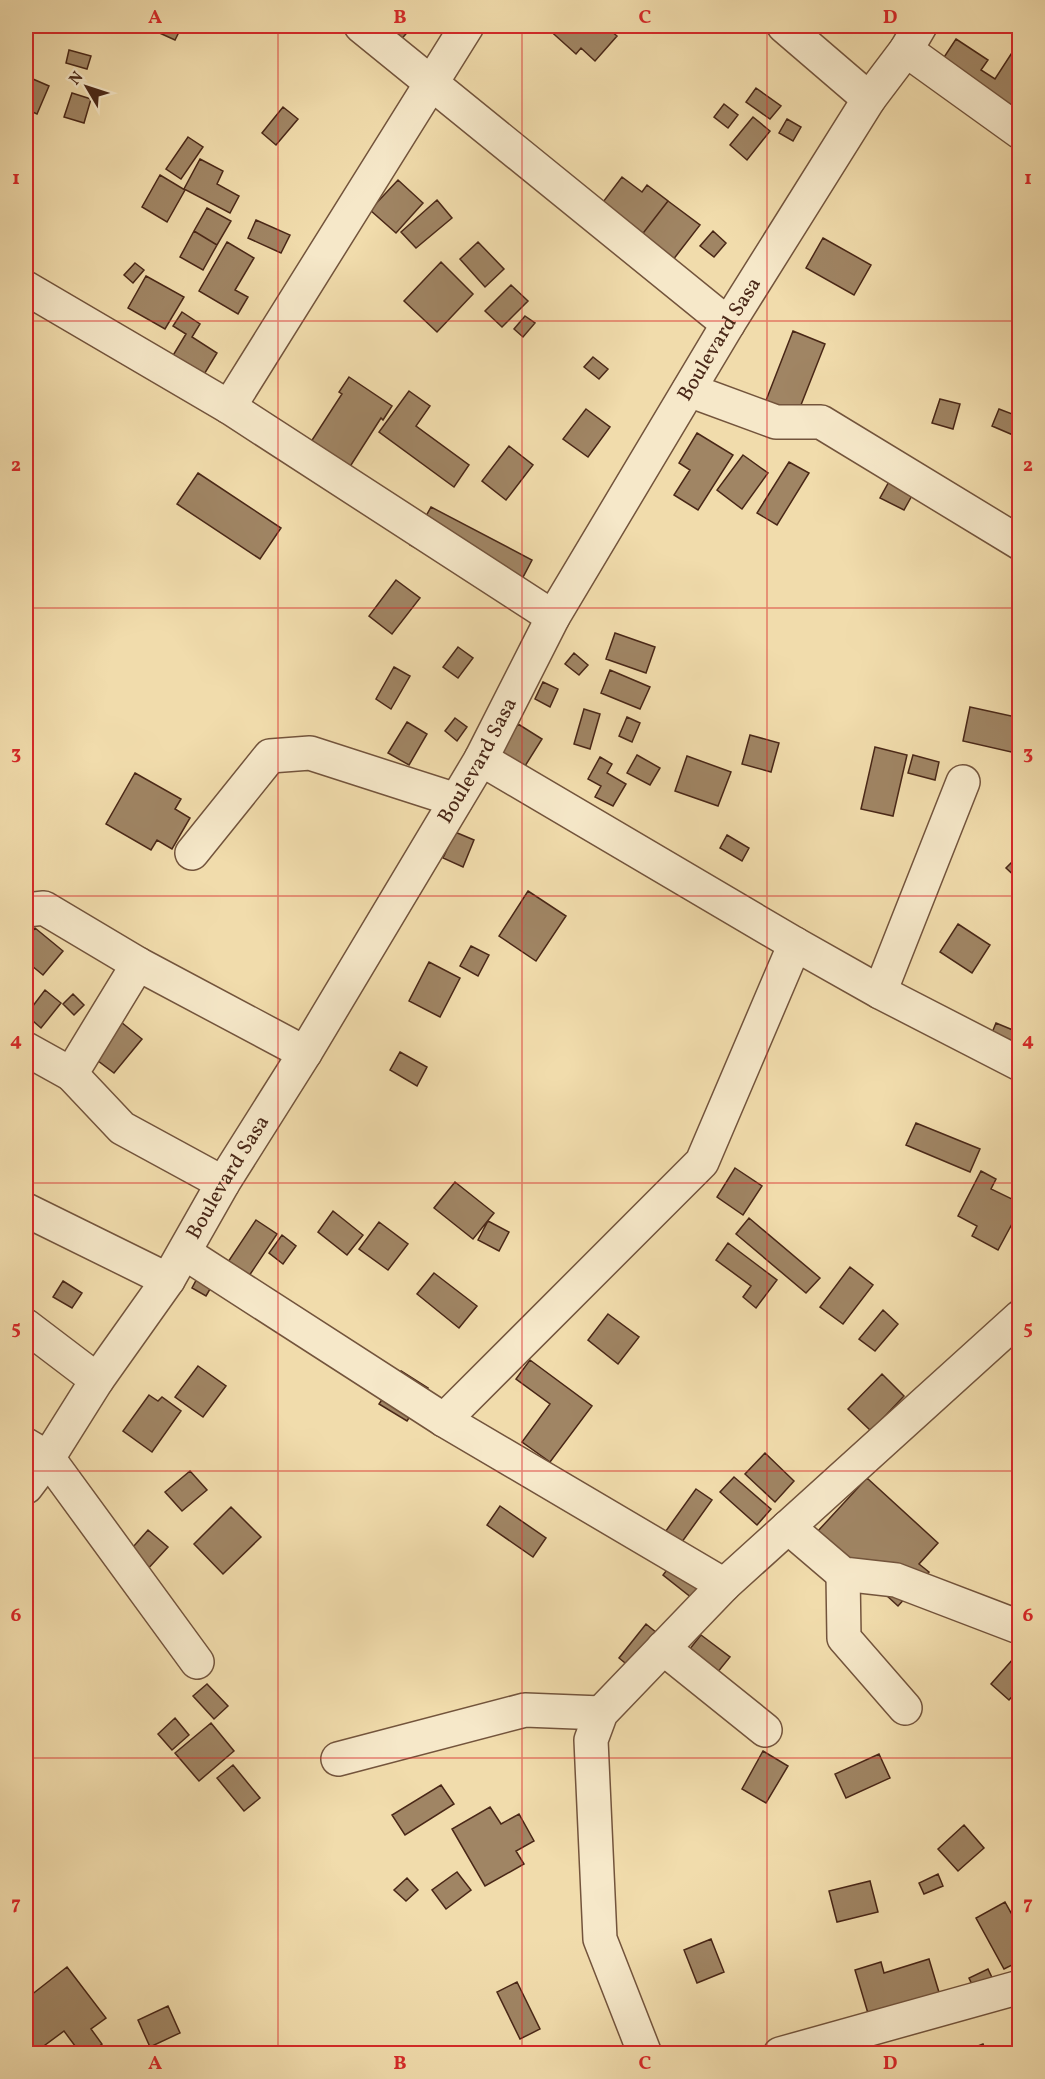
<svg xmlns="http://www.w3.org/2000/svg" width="1045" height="2079" viewBox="0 0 1045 2079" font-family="Vollkorn,serif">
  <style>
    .building { fill: #a08564; stroke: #492717; stroke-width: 1.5 }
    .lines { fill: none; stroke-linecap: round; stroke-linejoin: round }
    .minor-casing { stroke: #73543c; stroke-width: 36 }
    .minor { stroke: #f6e8c9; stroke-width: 33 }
    .grid { fill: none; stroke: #d62828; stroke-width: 1.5; stroke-opacity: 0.55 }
    .labels { text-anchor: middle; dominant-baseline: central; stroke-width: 5; stroke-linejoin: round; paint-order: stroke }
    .street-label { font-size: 21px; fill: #492717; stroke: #f6e8c9 }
    .neatline { fill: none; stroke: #d62828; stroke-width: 2 }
    .grid-label { font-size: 20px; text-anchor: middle; font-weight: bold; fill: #d62828 }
  </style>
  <rect width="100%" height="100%" fill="#f1dcac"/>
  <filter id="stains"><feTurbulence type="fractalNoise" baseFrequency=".00333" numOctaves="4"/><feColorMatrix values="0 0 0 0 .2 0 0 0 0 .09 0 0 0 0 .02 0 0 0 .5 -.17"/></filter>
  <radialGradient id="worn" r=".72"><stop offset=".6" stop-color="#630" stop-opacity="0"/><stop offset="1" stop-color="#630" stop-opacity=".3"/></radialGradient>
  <!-- building -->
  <path class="building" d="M144 26H182L175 40Z
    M360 26H413L389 53Z
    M547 26H605L617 36 595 61 581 48 576 54 546 27Z
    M956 39 988 60 981 70 995 79 1015 48 1020 51V110L1007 128 931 77Z
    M69 50 91 56 87 69 66 63Z
    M26 76 49 86 37 114 26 109Z
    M756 88 781 106 770 119 746 102Z
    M72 93 91 99 84 123 64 117Z
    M724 104 738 115 728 128 714 117Z
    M283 107 298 119 276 145 262 133Z
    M753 117 770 131 747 160 730 145Z
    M787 119 801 127 793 141 779 133Z
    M188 137 203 147 181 179 166 169Z
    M200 159 223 171 217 184 239 196 230 213 184 189Z
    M160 175 185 190 167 222 142 207Z
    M622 177 642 192 647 185 668 201 637 241 597 210Z
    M398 180 423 203 396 233 370 210Z
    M437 200 452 218 416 248 401 232Z
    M668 201 700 225 669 265 637 241Z
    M207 208 231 221 217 245 194 231Z
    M256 220 290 235 281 253 248 238Z
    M194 231 217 245 203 270 180 257Z
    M713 231 726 243 714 257 700 246Z
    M823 238 871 265 854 295 806 268Z
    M227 242 254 258 235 290 248 297 238 314 199 291Z
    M478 242 504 269 485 287 460 259Z
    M441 262 473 294 437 332 404 301Z
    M135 263 144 270 133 283 124 275Z
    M146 276 184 297 165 329 128 308Z
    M511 285 528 301 502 327 485 311Z
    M182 312 200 324 192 337 217 353 197 386 166 367 186 334 173 326Z
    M525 316 535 323 523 337 514 329Z
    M793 331 825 344 797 415 765 403Z
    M593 357 608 369 599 379 584 367Z
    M349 377 392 406 383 420 381 418 344 476 305 451 342 394 339 392Z
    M409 391 430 406 416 426 469 465 454 487 379 432Z
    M940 399 960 404 953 429 932 423Z
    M586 409 610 427 588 457 563 439Z
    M999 409 1020 417V438L992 426Z
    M697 433 733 455 698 510 674 495 690 470 679 463Z
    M509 446 533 465 506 500 482 481Z
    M743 455 768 473 742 509 717 490Z
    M789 462 809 473 777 525 757 513Z
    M896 469 920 481 904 510 880 498Z
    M198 473 281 528 260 559 177 504Z
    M431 507 532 560 522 579 492 588 410 545Z
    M396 580 420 598 392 634 369 616Z
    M615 633 655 647 646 673 606 659Z
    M458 647 473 658 458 678 443 667Z
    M574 653 588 665 579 675 565 664Z
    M394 667 410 676 391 709 376 699Z
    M610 670 650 687 640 709 601 693Z
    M543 682 558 689 550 707 535 699Z
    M970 707 1020 718V754L963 741Z
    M584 709 600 714 590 749 574 744Z
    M627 717 640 723 632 742 619 736Z
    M455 718 467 727 457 741 445 731Z
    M407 722 427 734 409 765 388 753Z
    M518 724 542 739 520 774 496 760Z
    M750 735 779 743 771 772 742 764Z
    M875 747 907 755 893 816 861 809Z
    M637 755 660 768 650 785 627 773Z
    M913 755 939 762 935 780 908 773Z
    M687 756 731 772 718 806 675 791Z
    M600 757 612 764 607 773 626 784 613 806 595 797 601 786 588 779Z
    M135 773 181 799 175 809 190 818 172 849 157 840 151 850 106 824Z
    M455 832 474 840 463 867 443 858Z
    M727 835 749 848 742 861 720 848Z
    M1020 854V881L1006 868Z
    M528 891 566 916 536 961 499 936Z
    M958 924 990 945 972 973 940 952Z
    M35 928 63 951 43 975 26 961V940Z
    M471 946 489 955 478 976 460 966Z
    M429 962 460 978 440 1017 409 1001Z
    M45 990 61 1003 41 1028 26 1015Z
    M73 994 84 1005 74 1015 63 1004Z
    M121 1022 142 1039 114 1073 93 1057Z
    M996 1023 1020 1033V1065L985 1050Z
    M400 1052 427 1067 417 1086 390 1070Z
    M916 1123 980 1149 970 1172 906 1145Z
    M735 1168 762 1186 743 1215 717 1197Z
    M981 1171 996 1179 991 1189 1020 1203V1209L998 1250 972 1236 977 1226 958 1216Z
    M455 1182 494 1213 473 1239 434 1208Z
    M333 1211 363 1235 347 1255 318 1232Z
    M749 1218 820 1278 806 1293 736 1234Z
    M256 1220 277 1234 249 1276 228 1262Z
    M488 1221 509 1232 499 1251 478 1240Z
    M379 1222 408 1244 388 1270 359 1249Z
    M282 1235 296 1246 283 1264 269 1253Z
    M728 1243 777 1280 756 1308 743 1297 751 1286 716 1260Z
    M850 1267 873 1285 843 1324 820 1307Z
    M201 1271 216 1279 206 1296 192 1288Z
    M434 1273 477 1306 459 1328 417 1294Z
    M63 1281 82 1293 72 1308 53 1297Z
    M883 1310 898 1324 875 1351 859 1339Z
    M608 1314 639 1337 618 1364 588 1340Z
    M530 1360 592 1406 550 1462 522 1442 550 1404 516 1379Z
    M198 1366 226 1386 203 1417 175 1397Z
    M401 1371 428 1388 407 1421 379 1404Z
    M882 1374 904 1396 871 1431 848 1409Z
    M149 1395 158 1401 162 1397 181 1411 152 1452 123 1431Z
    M765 1453 794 1481 775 1502 745 1474Z
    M190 1471 207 1490 182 1511 165 1492Z
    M734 1477 771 1509 757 1525 720 1492Z
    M867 1478 938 1543 919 1564 929 1572 898 1606 817 1532Z
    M696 1489 712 1500 669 1560 653 1549Z
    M500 1506 546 1538 533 1557 487 1525Z
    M231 1507 261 1537 223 1574 194 1544Z
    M148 1530 168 1547 145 1572 126 1555Z
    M676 1558 710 1584 697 1602 663 1575Z
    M646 1624 663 1638 636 1672 619 1658Z
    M701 1635 730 1657 717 1673 689 1650Z
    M1020 1651V1688L1009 1700 991 1684Z
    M207 1684 228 1706 214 1719 193 1696Z
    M175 1718 189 1735 172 1750 158 1734Z
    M211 1723 234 1751 199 1781 175 1753Z
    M763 1751 788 1766 766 1803 742 1789Z
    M879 1754 890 1778 846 1798 835 1774Z
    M233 1765 260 1798 244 1811 217 1778Z
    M441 1785 454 1804 405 1835 392 1815Z
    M490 1807 501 1824 519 1814 534 1841 516 1851 524 1864 485 1886 452 1829Z
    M964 1825 984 1848 958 1871 938 1849Z
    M457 1872 471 1890 446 1909 432 1890Z
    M938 1874 943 1886 924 1894 919 1883Z
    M407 1878 418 1890 406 1901 394 1890Z
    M870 1881 878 1912 837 1922 829 1891Z
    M1005 1902 1020 1929V1961L1004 1969 976 1918Z
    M711 1939 724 1972 697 1983 684 1950Z
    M929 1959 944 2009 873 2030 855 1970 881 1962 884 1973Z
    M67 1967 106 2018 91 2029 102 2044 89 2054H81L64 2031 33 2054 26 2043V2028L33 2023 26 2012V1999Z
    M988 1969 996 1986 977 1995 969 1978Z
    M517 1982 540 2029 520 2039 497 1992Z
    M168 2006 180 2033 150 2047 138 2020Z
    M983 2044 987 2054H970L968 2050Z"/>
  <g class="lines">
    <!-- minor casing -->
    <g class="minor-casing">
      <g id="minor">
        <path d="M361 26 728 324"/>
        <path d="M784 26 869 99"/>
        <path d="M906 50 1020 132"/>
        <path d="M26 288 229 407 553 617"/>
        <path d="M689 390 776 422H821L1020 543"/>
        <path d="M229 407 467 26"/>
        <path d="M481 759 795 944 880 992 1020 1064"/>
        <path d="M192 853 270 756 310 753 456 800"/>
        <path d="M26 910 44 908 138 964"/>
        <path d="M880 992 963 782"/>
        <path d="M26 1049 71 1074"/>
        <path d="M223 1183 122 1128 71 1074 138 964 305 1053"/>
        <path d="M26 1210 168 1280"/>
        <path d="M185 1253 444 1420 724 1585"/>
        <path d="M26 1326 97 1380"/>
        <path d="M444 1420 702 1162 795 944"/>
        <path d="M26 1445 48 1458 197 1662"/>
        <path id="s1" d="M26 1487 48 1458 97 1380 168 1280 223 1183 305 1053 481 759 553 617 728 324 869 99 906 50 920 26"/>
        <path d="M788 1527 843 1574 896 1580 1019 1627"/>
        <path d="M843 1574 844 1638 905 1708"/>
        <path d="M663 1648 765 1730"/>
        <path d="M338 1759 525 1710 601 1713"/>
        <path d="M645 2054 600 1939 591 1740 601 1713 724 1585 1020 1317"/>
        <path d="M780 2054 1020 1987"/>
      </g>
    </g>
    <!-- minor -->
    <use href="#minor" class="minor"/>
  </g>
  <!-- grid -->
  <path class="grid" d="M278 26V2054M522 26V2054M767 26V2054M26 321H1020M26 608H1020M26 896H1020M26 1183H1020M26 1471H1020M26 1758H1020"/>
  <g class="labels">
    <!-- street labels -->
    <g class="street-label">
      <text stroke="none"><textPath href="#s1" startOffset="1342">Boulevard Sasa</textPath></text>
      <text stroke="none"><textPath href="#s1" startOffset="856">Boulevard Sasa</textPath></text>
      <text stroke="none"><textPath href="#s1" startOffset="370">Boulevard Sasa</textPath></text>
    </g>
  </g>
  <!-- margin -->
  <rect width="1045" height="2079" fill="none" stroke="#f1dcac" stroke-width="66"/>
  <!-- north arrow -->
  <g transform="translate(87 87) rotate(309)" stroke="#f6e8c9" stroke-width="4.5" paint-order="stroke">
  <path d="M0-4.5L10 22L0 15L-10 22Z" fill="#492717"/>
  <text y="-9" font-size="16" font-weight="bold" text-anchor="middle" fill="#492717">N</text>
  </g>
  <rect x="33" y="33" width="979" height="2013" class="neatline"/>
  <g class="grid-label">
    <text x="155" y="23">A</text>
    <text x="400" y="23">B</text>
    <text x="645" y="23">C</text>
    <text x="890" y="23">D</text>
    <text x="16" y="184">1</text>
    <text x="1028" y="184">1</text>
    <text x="16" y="471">2</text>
    <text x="1028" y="471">2</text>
    <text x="16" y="759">3</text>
    <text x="1028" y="759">3</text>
    <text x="16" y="1046">4</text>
    <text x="1028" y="1046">4</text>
    <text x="16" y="1334">5</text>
    <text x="1028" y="1334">5</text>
    <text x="16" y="1621">6</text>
    <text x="1028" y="1621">6</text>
    <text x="16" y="1909">7</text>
    <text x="1028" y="1909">7</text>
    <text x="155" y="2069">A</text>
    <text x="400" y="2069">B</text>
    <text x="645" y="2069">C</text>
    <text x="890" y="2069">D</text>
  </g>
  <rect width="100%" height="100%" filter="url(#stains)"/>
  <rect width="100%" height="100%" fill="url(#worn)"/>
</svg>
